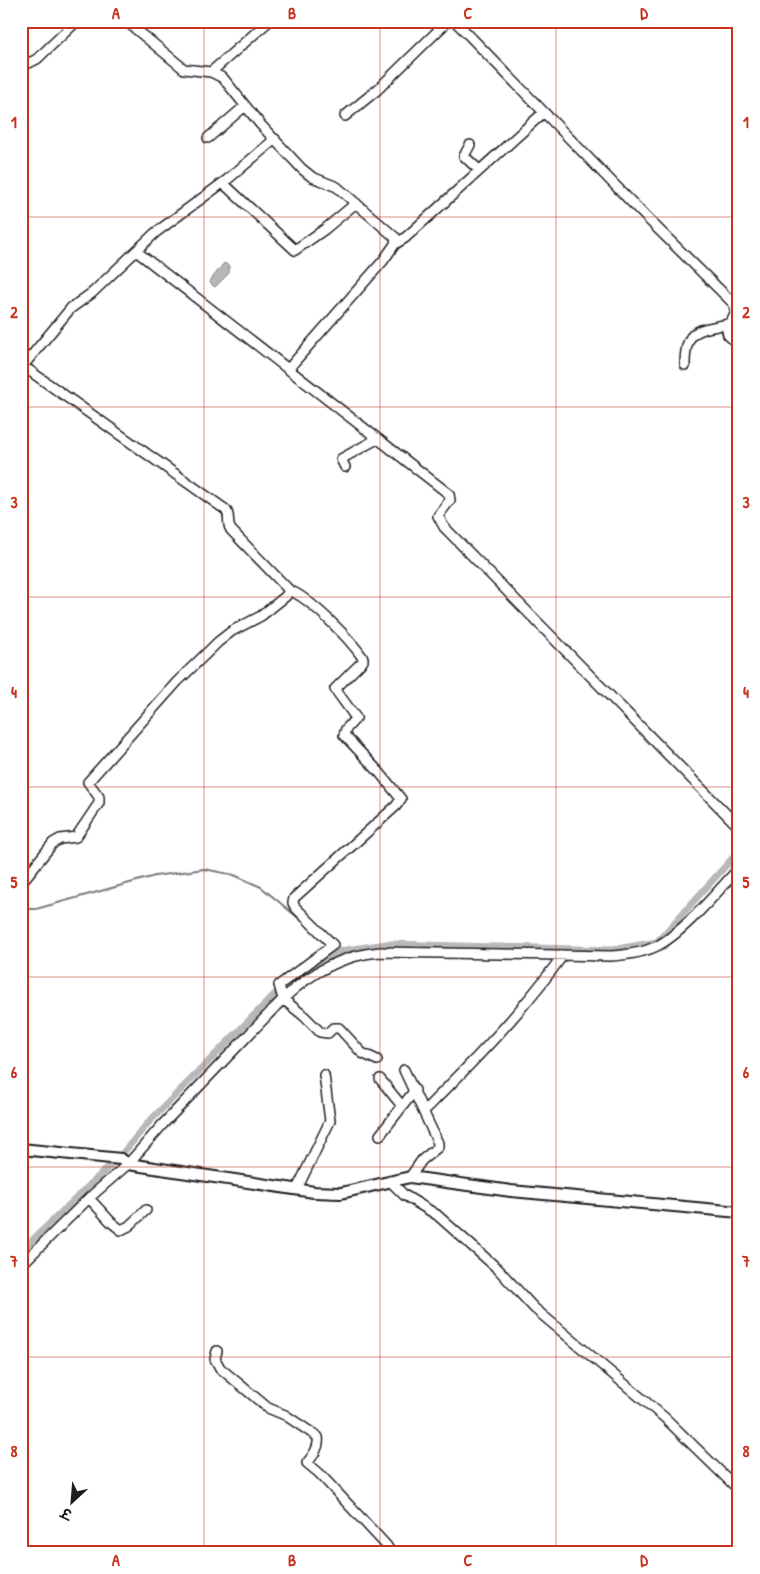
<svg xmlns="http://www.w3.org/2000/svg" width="760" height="1574" viewBox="0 0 760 1574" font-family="'Patrick Hand','Playpen Sans Deva',sans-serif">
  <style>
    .water { fill: #b8b8b8; stroke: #7a7a7a }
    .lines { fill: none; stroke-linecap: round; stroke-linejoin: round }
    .stream { stroke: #7a7a7a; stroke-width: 2 }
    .canal { stroke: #b8b8b8; stroke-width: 7 }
    .minor-casing { stroke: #1c1c1c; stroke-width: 12 }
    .major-casing { stroke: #1c1c1c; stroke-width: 14 }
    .minor { stroke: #fff; stroke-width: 9 }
    .major { stroke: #fff; stroke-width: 10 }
    .grid { fill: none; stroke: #c8321e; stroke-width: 1; stroke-opacity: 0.55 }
    .neatline { fill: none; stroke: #c8321e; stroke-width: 2 }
    .grid-label { font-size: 16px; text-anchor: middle; font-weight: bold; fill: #c8321e }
  </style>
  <rect width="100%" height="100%" fill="#fff"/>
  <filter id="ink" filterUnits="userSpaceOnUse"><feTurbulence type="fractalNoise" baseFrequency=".02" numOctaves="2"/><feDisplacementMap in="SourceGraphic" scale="10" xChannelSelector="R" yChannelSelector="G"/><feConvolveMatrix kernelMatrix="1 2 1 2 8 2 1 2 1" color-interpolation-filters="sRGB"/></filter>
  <g filter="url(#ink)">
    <!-- water -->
    <path class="water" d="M224 263 229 266V273L215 287 210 283V281Z"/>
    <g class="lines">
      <!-- stream -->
      <path class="stream" d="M21 909H36L155 876 204 869 234 875 261 887 308 926"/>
      <!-- canal -->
      <path class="canal" d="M312 965 340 951 386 944 611 950 657 942 739 851
        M21 1251 122 1154 148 1123 283 986"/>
      <!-- minor casing -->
      <g class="minor-casing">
        <path id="minor" d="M126 21 184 69 211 72 223 78 260 124 302 169 312 177 337 187 396 238 395 244 383 261 289 368
          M455 21 645 216 734 304 736 312 727 331 728 335 739 345
          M21 60 29 63 37 59 77 21
          M211 72 269 21
          M345 116 377 90 448 21
          M208 138 245 106
          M470 145 464 156 479 170
          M223 183 295 250 325 229 356 203
          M395 244 405 238 543 113
          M136 251 449 494 450 500 438 516 444 527 739 827
          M685 365C685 328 698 330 729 324
          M345 467 341 459 377 439
          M289 590C310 598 350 639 363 658V661L335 689 356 718 346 729 344 735 380 773 401 799 396 806 294 898 293 903 295 907 333 945 279 985 283 999 304 1016 320 1032 328 1033 333 1028H339L362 1053 377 1060
          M21 883 53 843 60 839 76 837 99 803V797L88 782 177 682 218 642 232 631 261 616 286 596 289 590 231 530C226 523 231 517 226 510L23 366 71 308 92 293 155 233 228 179 275 139
          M404 1070 438 1143V1147L422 1160 410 1177
          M380 1079 402 1106
          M424 1111C474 1061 522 1012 563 955
          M380 1135 415 1090
          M390 1181 404 1195 437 1215 498 1269 534 1308 665 1418 739 1490
          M297 1189 330 1121 324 1075
          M89 1198 111 1222 121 1230 129 1226 146 1210
          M21 1265 89 1198 128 1164 163 1124 283 999C310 973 342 955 380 952L611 956C627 955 643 953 657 946 683 933 719 890 739 868
          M217 1351 215 1359 220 1368 268 1408 285 1415 318 1437C320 1447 313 1456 307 1463L319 1473 386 1545 391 1553"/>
      </g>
      <!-- major casing -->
      <g class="major-casing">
        <path id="major" d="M21 1149 121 1159 128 1164 314 1192 341 1193 410 1177 511 1191 739 1212"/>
      </g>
      <!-- minor -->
      <use href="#minor" class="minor"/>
      <!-- major -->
      <use href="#major" class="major"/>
    </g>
  </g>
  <!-- grid -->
  <path class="grid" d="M204 21V1553M380 21V1553M556 21V1553M21 217H739M21 407H739M21 597H739M21 787H739M21 977H739M21 1167H739M21 1357H739"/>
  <!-- margin -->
  <rect width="760" height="1574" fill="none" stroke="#fff" stroke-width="55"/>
  <!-- north arrow -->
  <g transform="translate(72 1502) rotate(206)" stroke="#ffffff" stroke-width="4" paint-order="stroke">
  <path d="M0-4L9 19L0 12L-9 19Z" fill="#1c1c1c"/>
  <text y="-8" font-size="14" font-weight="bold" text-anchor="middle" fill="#1c1c1c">उ</text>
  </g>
  <rect x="28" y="28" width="704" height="1518" class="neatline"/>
  <g class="grid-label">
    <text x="116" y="19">A</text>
    <text x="292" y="19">B</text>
    <text x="468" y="19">C</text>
    <text x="644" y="19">D</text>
    <text x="14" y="128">1</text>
    <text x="746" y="128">1</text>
    <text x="14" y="318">2</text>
    <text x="746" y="318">2</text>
    <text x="14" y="508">3</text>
    <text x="746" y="508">3</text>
    <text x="14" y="698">4</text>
    <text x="746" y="698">4</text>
    <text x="14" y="888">5</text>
    <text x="746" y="888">5</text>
    <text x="14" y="1078">6</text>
    <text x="746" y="1078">6</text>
    <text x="14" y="1267">7</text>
    <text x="746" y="1267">7</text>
    <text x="14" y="1457">8</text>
    <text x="746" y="1457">8</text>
    <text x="116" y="1566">A</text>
    <text x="292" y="1566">B</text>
    <text x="468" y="1566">C</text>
    <text x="644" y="1566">D</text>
  </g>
</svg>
